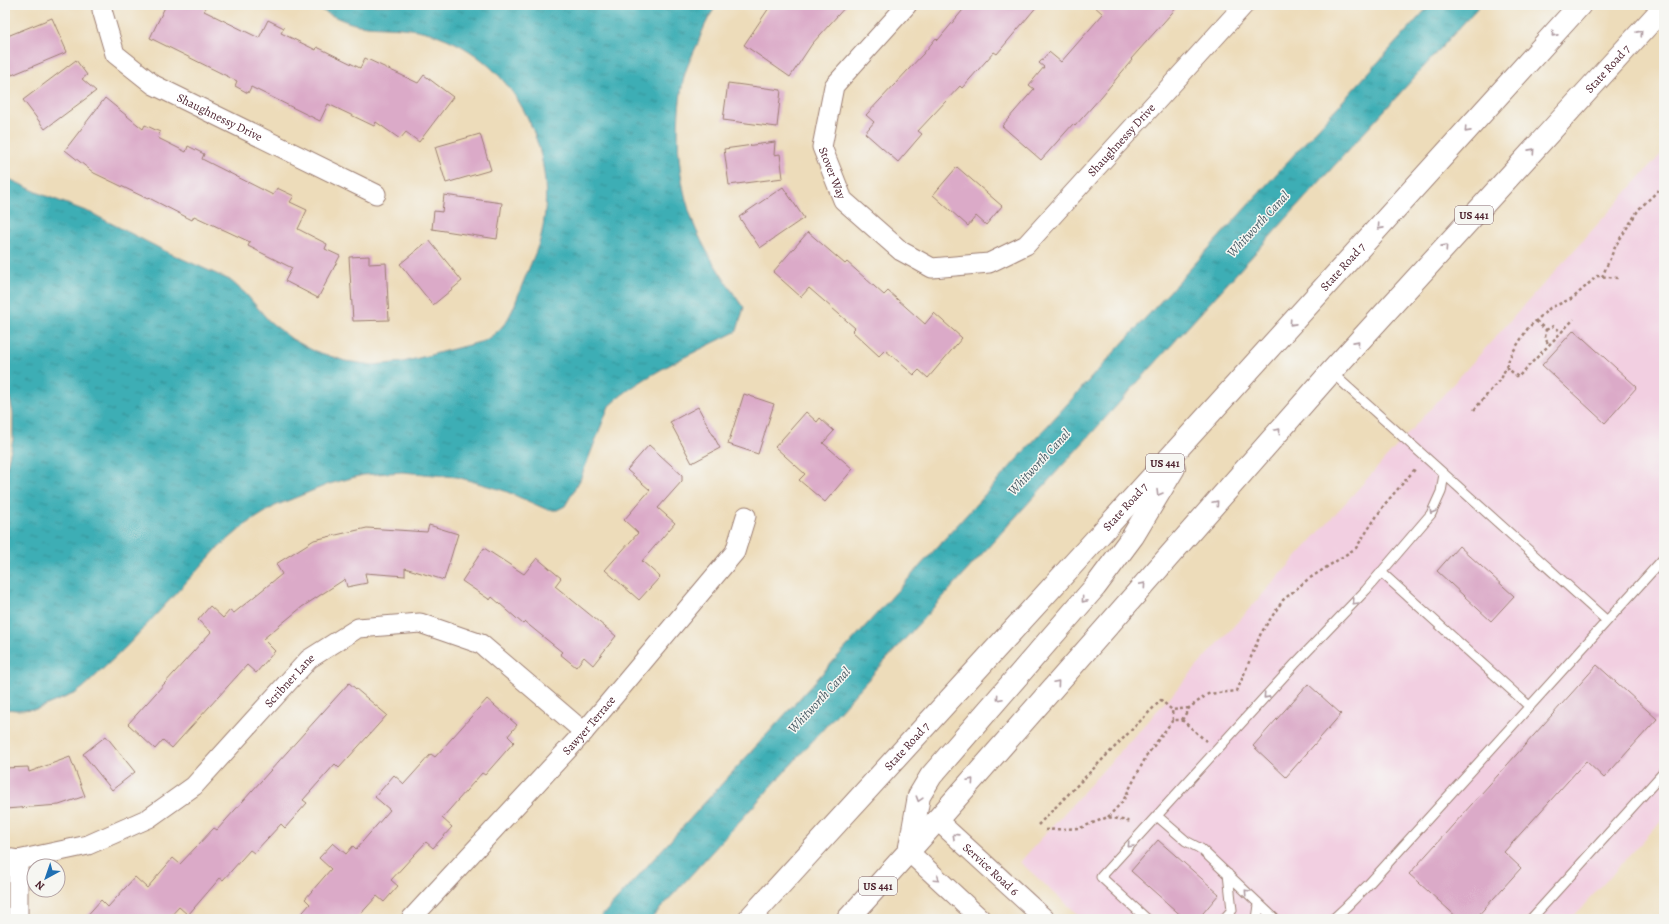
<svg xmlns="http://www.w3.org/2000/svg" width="1669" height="924" viewBox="0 0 1669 924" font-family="Alegreya,serif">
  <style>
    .built { fill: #f2cfe1 }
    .water { fill: url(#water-ripples); stroke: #446670 }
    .building { fill: #dbaac8 }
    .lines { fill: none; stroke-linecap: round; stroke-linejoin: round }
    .lane-casing { stroke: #9c7e72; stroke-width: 11 }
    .street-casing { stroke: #9c7e72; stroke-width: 21 }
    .primary-casing { stroke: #9c7e72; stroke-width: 24 }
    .path { stroke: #9c7e72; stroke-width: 2.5; stroke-dasharray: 3 3; stroke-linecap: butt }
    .lane { stroke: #fff; stroke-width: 9 }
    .street { stroke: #fff; stroke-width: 19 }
    .primary { stroke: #fff; stroke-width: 22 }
    .oneway { stroke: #ae9aa0 }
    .labels { text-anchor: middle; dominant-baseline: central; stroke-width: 3; stroke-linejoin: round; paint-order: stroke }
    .shield { fill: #f6f6f2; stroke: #7e6067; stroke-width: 1 }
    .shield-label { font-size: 11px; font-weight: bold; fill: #4a1f2b }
    .street-label { font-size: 12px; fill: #4a1f2b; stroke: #f6f6f2 }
    .water-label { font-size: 13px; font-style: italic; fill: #455862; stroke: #f6f6f2 }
  </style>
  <defs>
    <pattern id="water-ripples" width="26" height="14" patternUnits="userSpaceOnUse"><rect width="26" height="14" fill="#3daeb5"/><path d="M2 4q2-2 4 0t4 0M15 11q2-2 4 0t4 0" fill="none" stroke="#358d93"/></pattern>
  </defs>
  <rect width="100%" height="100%" fill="#f6f6f2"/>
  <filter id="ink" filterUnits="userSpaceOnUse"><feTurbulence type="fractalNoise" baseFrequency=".025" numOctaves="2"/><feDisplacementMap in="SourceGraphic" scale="8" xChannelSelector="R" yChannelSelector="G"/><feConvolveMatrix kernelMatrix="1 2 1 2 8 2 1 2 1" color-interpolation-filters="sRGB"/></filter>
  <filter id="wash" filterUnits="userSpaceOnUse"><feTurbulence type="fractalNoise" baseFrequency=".012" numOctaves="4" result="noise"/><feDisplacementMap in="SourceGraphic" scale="16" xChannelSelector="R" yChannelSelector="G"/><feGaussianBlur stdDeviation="0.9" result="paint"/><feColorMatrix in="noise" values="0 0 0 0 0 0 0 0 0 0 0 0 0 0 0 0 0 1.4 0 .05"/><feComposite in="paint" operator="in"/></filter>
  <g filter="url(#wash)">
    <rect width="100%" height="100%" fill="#eddcba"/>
    <!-- built -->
    <path class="built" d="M1664 151V818L1571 919H1083L1020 862Z"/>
    <!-- water -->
    <path class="water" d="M311 5H717C708 17 703 29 698 43 693 54 687 65 684 77 673 127 677 192 700 238 711 261 726 282 740 303L744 307 737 331C698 351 640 376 609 406L580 480 565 506 557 510H548L505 491 457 477 402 472 363 475 329 484 275 506 245 525 217 549 126 647 84 687 76 693 37 709 17 710 5 709V474L13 440V413L5 376V177L41 194 91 213 167 252 230 280 246 294 269 321 292 339 312 350 345 361 373 365 403 362 484 341C492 336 499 331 505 323 513 312 517 298 522 285 528 270 535 255 540 240 563 152 513 52 422 31 401 26 379 28 359 25 342 22 326 12 311 5Z
      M1430 5H1480L651 919H599Z"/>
    <g id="blocks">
      <!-- building -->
      <path class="building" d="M166 5H207L204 11 259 38 268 20 284 28 281 33 316 50 317 47 360 68 365 58 418 83 424 75 453 97 419 142 406 132 400 139 376 122 374 126 328 104 320 121 251 87 248 93 235 86 237 81 150 38Z
        M771 5H847L812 44 790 77 744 45Z
        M967 5H1038L997 54 994 52 962 88 960 86 918 131 922 134 898 162 865 133 874 122 866 115 923 54 936 38 938 40Z
        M1093 5H1179L1131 59 1132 60 1101 97 1075 126 1073 124 1041 160 1002 126 1034 89 1029 85 1044 67 1039 63 1049 52 1061 62 1103 14Z
        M52 18 67 52 12 75 5 58V37Z
        M76 60 87 75 82 79 96 91 45 129 23 100Z
        M728 83 781 90 777 127 723 120Z
        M105 98 143 129 145 125 160 132 158 138 186 152 188 146 204 154 202 159 273 195 277 188 294 196 290 202 307 210 298 229 327 244 325 249 340 256 318 298 285 281 292 268 248 246 250 242 194 216 192 220 149 198 148 199 94 173 65 150Z
        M480 134 491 170 446 183 435 147Z
        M775 142 774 155 780 154 783 178 729 185 724 149Z
        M957 167 1002 206 986 225 976 216 968 226 933 195Z
        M783 187 804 218 760 248 739 217Z
        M444 195 502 203 497 239 432 229 434 211 442 212Z
        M808 232 845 264 847 262 884 295 888 291 925 324 934 313 962 338 928 378 919 370 914 375 885 350 879 356 852 331 855 328 809 288 801 297 773 272Z
        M429 240 462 281 433 305 400 264Z
        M369 256V264L386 263 389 320 353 321 349 257Z
        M1574 330 1637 387 1605 423 1542 365Z
        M744 394 774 404 758 454 728 444Z
        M698 407 720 448 692 463 670 422Z
        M806 412 817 422 820 418 834 431 823 443 853 469 825 502 799 480 805 474 775 447Z
        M649 445 682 475V481L658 508 675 523 642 561 660 577 639 600 605 570 638 533 624 520 650 490 627 470Z
        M429 525 458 534 444 580 405 568V576L365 573 367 583 347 587 345 579 302 607 263 639 275 651 256 673 247 665 172 748 163 740 155 749 128 724 211 632 198 620 210 606 223 618 230 610 234 613 282 574 276 564 314 540 367 528 427 532Z
        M1459 546 1514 596 1491 621 1437 571Z
        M484 548 524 574 537 558 561 578 555 586 616 636 593 665 584 657 576 667 560 654 562 652 525 622 523 624 492 597 490 600 462 581Z
        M1597 665 1657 719 1604 778 1586 761 1504 852 1521 868 1475 919H1459L1409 874Z
        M349 683 387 715 339 768 335 764 303 800 307 803 285 828 281 824 254 853 250 850 223 880 220 878 188 915 179 907 168 919H84L101 900 108 907 135 877 147 888 173 858 180 864 214 828 217 830Z
        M1308 684 1341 714 1286 777 1253 746Z
        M487 699 517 725 508 736 514 742 485 775 482 773 442 818 452 827 433 848 426 842 391 880 398 886 384 902 377 896 356 919H297L310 904 305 899 331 869 319 858 333 843 346 854 353 846 356 849 390 810 375 797 394 775 404 784 431 754 435 757Z
        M106 736 135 772 112 790 83 754Z
        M70 757 85 796 59 805 5 809V768L28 767 29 772Z
        M1158 840 1219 894 1198 919H1185L1131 871Z"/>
    </g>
  </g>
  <g filter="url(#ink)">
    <use href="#blocks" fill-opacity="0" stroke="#9c7e72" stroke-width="1"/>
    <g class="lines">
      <!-- lane casing -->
      <g class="lane-casing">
        <path id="lane" d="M1331 372 1606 620
          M1381 572 1529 706
          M1157 816 1186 841 1201 849 1275 919
          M1147 919 1101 877 1295 664 1366 590 1431 514 1441 492 1444 474
          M1224 919 1232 910 1228 874
          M1257 919 1259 905
          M1333 919 1346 907 1367 886 1664 558
          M1531 919 1664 772"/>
      </g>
      <!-- street casing -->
      <g class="street-casing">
        <g id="street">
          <path id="s1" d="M103 5 102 10 115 54 154 85 376 194"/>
          <path id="s2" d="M907 5 834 86 822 147 843 200 901 251 932 268 989 263 1026 245 1244 5"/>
          <path id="s3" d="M937 820 1045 919"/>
          <path d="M909 852 981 919"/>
          <path id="s4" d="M5 858 18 860 88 845 149 818 194 786 309 659 358 628 420 623 481 644 584 732"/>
          <path d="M18 919V860"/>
          <path id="s5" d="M411 919 584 732 735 552 746 516"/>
        </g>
      </g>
      <!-- primary casing -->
      <g class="primary-casing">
        <g id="primary">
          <path d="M909 852 919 796 931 776 1095 587 1133 536 1174 468"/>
          <path id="s6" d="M749 919 1087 549 1580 5"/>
          <path id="s7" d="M848 919 937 820 1331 372 1664 7"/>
        </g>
      </g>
      <!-- path -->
      <path class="path" d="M1602 277 1616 245 1639 209 1664 185
        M1536 321 1546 330 1545 338 1549 345
        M1546 330 1553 326 1562 332
        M1506 367 1511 355 1528 328 1550 308 1573 298 1597 276 1618 278
        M1474 410 1502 377 1506 367 1518 377 1574 319
        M1173 720 1172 710 1189 708
        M1182 720 1189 708 1208 694 1237 691 1261 633 1283 600 1307 580 1356 548 1384 505 1416 468
        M1108 817 1123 801 1147 755 1173 720H1182L1206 741
        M1038 825 1161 700 1172 710
        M1045 830 1080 828 1108 817 1132 822"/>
      <!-- lane -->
      <use href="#lane" class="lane"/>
      <!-- street -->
      <use href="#street" class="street"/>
      <!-- primary -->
      <use href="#primary" class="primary"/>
    </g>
    <!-- one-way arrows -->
    <defs><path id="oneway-chevron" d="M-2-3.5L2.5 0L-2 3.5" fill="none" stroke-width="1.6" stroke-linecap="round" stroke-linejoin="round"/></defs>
    <g class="oneway">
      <use href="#oneway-chevron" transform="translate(1640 33) rotate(-48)"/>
      <use href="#oneway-chevron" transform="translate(1554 34) rotate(132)"/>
      <use href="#oneway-chevron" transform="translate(1467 130) rotate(132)"/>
      <use href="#oneway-chevron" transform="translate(1532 151) rotate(-48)"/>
      <use href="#oneway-chevron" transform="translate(1380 227) rotate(132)"/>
      <use href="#oneway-chevron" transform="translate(1445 247) rotate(-48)"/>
      <use href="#oneway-chevron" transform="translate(1292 323) rotate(132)"/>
      <use href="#oneway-chevron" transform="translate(1357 343) rotate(-48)"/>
      <use href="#oneway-chevron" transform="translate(1278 431) rotate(-49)"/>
      <use href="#oneway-chevron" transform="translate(1159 493) rotate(121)"/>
      <use href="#oneway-chevron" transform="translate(1216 503) rotate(-49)"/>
      <use href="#oneway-chevron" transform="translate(1432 511) rotate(119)"/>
      <use href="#oneway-chevron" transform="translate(1143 585) rotate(-49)"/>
      <use href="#oneway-chevron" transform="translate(1084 600) rotate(131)"/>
      <use href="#oneway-chevron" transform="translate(1355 602) rotate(133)"/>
      <use href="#oneway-chevron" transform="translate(1057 683) rotate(-49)"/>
      <use href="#oneway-chevron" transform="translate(1266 696) rotate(132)"/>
      <use href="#oneway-chevron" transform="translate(999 698) rotate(131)"/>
      <use href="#oneway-chevron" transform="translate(971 781) rotate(-49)"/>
      <use href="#oneway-chevron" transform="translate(919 799) rotate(107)"/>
      <use href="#oneway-chevron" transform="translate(955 836) rotate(-136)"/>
      <use href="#oneway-chevron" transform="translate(1130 845) rotate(133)"/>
      <use href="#oneway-chevron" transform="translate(937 879) rotate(43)"/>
      <use href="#oneway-chevron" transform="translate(1247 892) rotate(-133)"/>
    </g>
  </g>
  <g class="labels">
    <!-- shield labels -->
    <g class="shield">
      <rect x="1455" y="206" width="38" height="18" rx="3"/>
      <rect x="1146" y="454" width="38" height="18" rx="3"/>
      <rect x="859" y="877" width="38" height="18" rx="3"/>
    </g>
    <g class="shield-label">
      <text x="1474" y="215">US 441</text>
      <text x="1165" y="463">US 441</text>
      <text x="878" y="886">US 441</text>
    </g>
    <!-- street labels -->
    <g class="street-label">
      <text stroke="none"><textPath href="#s7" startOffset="1140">State Road 7</textPath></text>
      <text stroke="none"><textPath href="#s1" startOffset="174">Shaughnessy Drive</textPath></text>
      <text stroke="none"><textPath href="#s2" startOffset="581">Shaughnessy Drive</textPath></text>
      <text stroke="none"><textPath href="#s2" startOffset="199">Stover Way</textPath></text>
      <text stroke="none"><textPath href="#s6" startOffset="882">State Road 7</textPath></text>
      <text stroke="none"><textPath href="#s6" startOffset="558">State Road 7</textPath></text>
      <text stroke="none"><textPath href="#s4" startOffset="349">Scribner Lane</textPath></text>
      <text stroke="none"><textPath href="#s5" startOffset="263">Sawyer Terrace</textPath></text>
      <text stroke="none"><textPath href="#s6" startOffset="234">State Road 7</textPath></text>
      <text stroke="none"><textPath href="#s3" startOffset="73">Service Road 6</textPath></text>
    </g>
    <!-- water labels -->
    <g class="water-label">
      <text transform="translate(1258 224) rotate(-47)">Whitworth Canal</text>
      <text transform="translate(1039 462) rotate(-47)">Whitworth Canal</text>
      <text transform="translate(819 700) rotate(-47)">Whitworth Canal</text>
    </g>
  </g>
  <!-- margin -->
  <rect width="1669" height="924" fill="none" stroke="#f6f6f2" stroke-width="20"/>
  <!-- north arrow -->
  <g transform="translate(46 878) rotate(220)"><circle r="19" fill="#f6f6f2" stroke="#b1a0a2"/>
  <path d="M0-3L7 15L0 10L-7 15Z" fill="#1f6fb2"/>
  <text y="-6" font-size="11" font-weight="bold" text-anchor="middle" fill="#4a1f2b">N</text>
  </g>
</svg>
